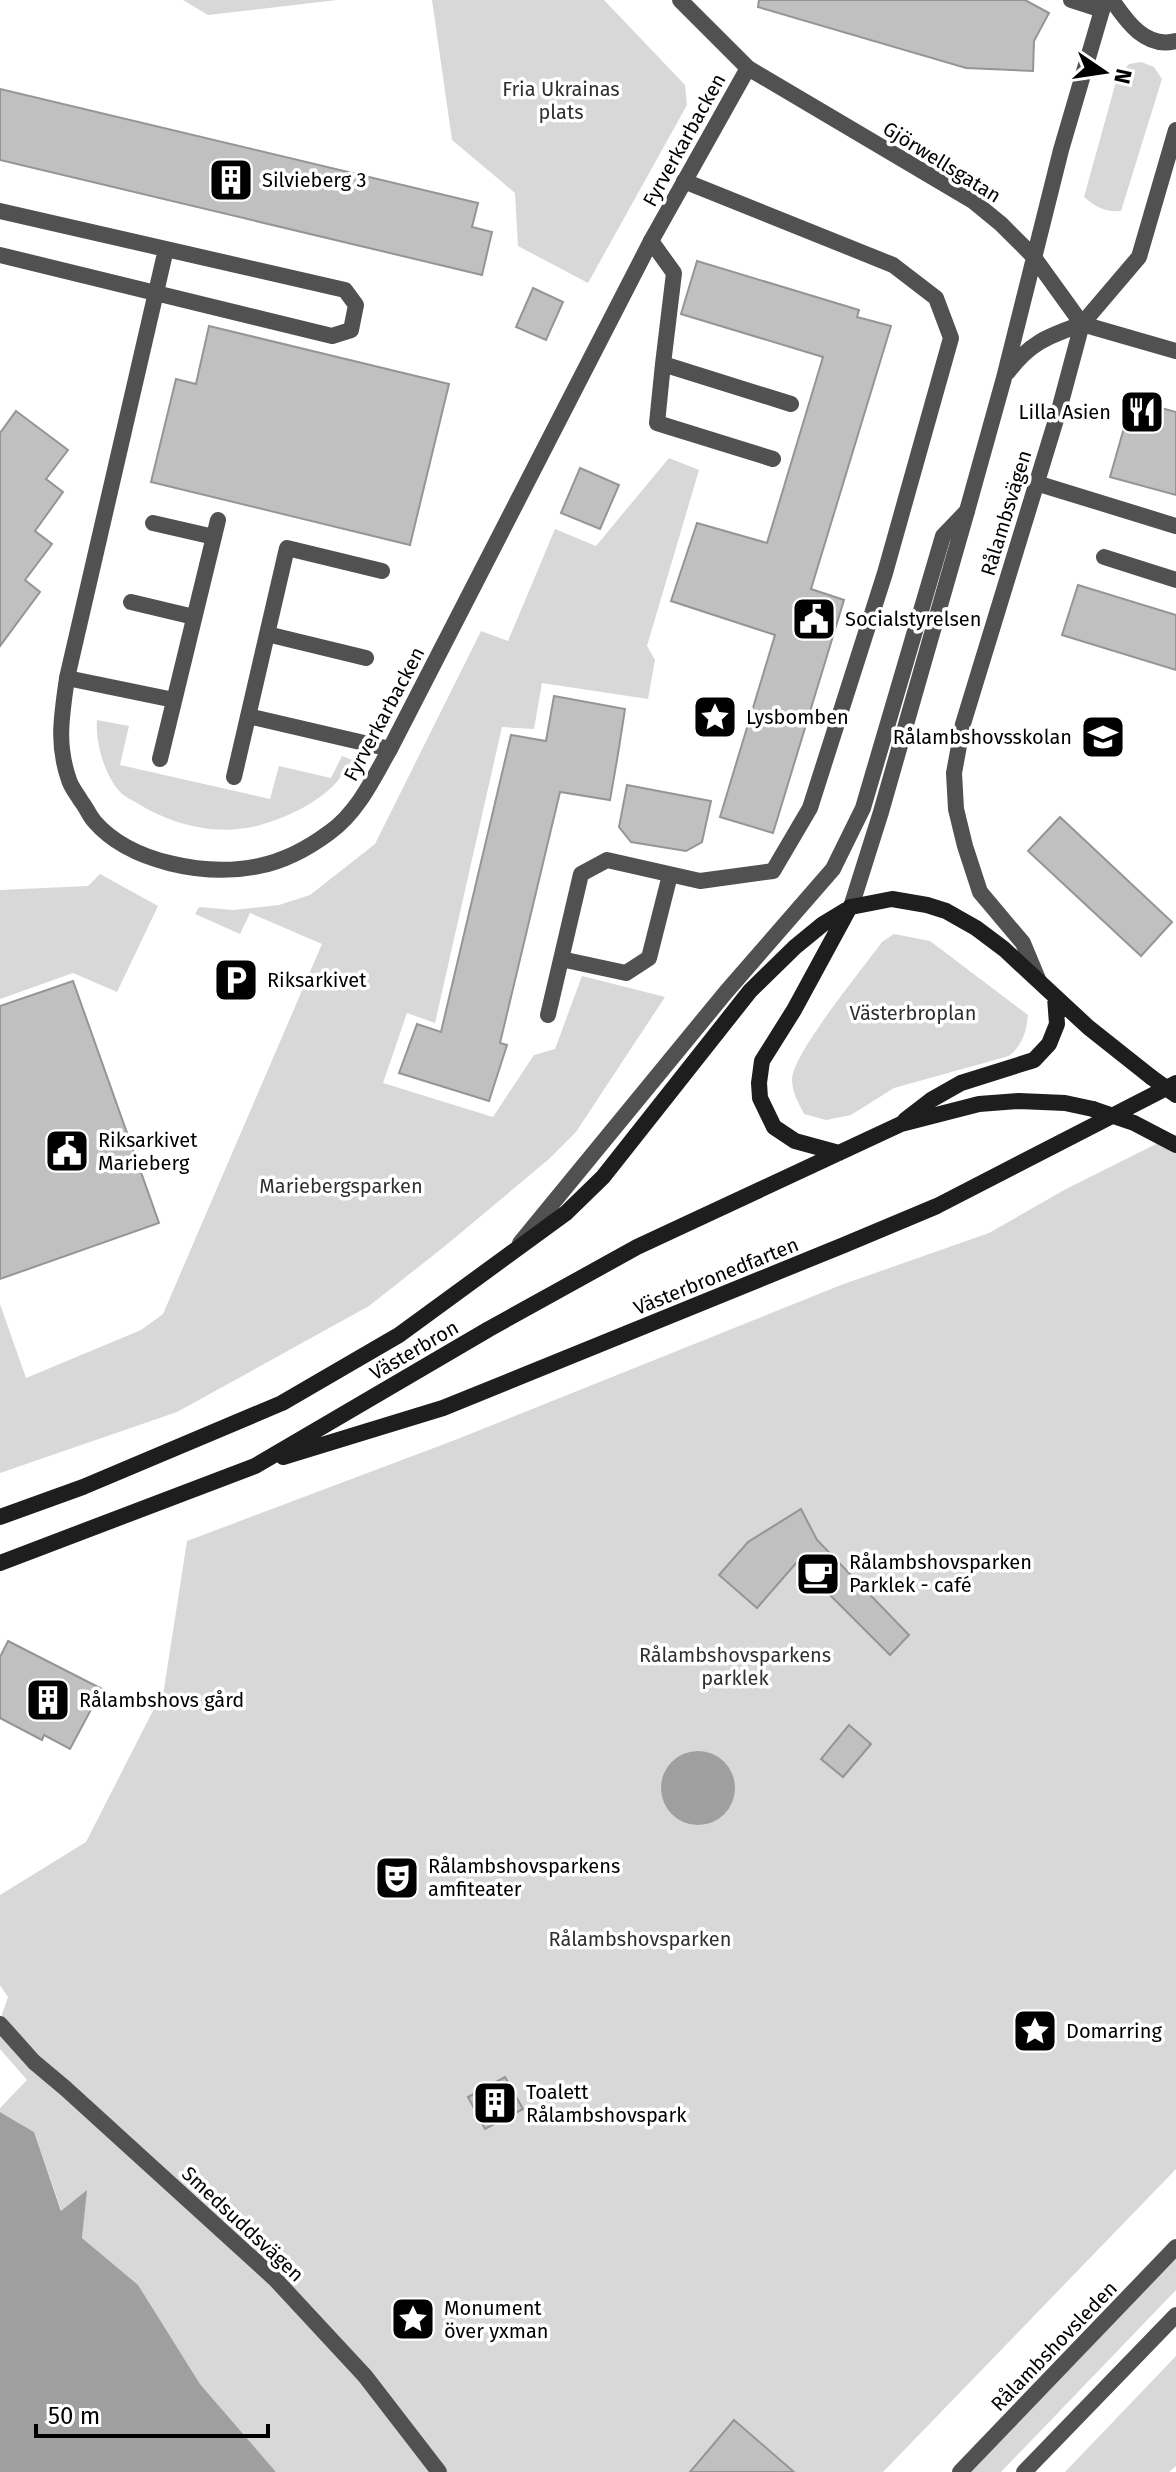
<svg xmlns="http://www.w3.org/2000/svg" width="1176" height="2472" viewBox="0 0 1176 2472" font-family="'Fira Sans',sans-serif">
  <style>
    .green { fill: #d8d8d8 }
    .water { fill: #9f9f9f }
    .building { fill: #c0c0c0; stroke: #959595; stroke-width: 2 }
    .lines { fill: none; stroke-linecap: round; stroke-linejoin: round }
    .service { stroke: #515151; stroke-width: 16 }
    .pedestrian { stroke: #515151; stroke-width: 16 }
    .minor { stroke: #515151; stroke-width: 16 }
    .tertiary { stroke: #515151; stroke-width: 16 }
    .secondary { stroke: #1e1e1e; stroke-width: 16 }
    .secondary-bridge { stroke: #1e1e1e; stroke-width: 16 }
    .labels { text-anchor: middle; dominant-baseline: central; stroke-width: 7; stroke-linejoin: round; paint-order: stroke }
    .park-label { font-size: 20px; fill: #2f2f2f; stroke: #fff }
    .street-label { font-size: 20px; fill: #000; stroke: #fff }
    .poi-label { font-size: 20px; fill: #000; stroke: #fff; text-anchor: start }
  </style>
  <rect width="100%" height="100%" fill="#fff"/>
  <!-- green -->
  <path class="green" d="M183 0H337L208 15Z
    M432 0H604L685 85 687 105 588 283 518 246 515 193 452 140Z
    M1141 62 1154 67 1162 79 1121 211C1105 212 1097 208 1084 197L1117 78 1129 64Z
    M669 458 699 470 647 646 655 660 648 699 542 683 534 729 502 727 435 1023 407 1013 383 1083 493 1117 534 1055 555 1049 582 976 665 997 576 1132 549 1159 445 1246 369 1306 177 1412 0 1473V1304L26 1378 141 1330 163 1314 322 944 250 913 240 934 195 914 199 907 233 910 279 905 310 895 375 844 481 631 508 641 555 529 596 546Z
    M97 720 129 726 120 765 270 799 279 766 331 778 342 756 352 760C346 768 341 778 334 785 315 804 286 818 260 825 218 837 172 825 137 803 132 800 125 797 121 793 105 777 95 742 97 720Z
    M100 874 158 906 117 992 73 973 0 999V890L88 886Z
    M894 934 930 941 1028 1015C1026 1033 1023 1044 1009 1056L894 1088 851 1115 826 1120 804 1114C798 1102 792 1092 792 1079 793 1053 864 967 882 942Z
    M1176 1134V2169L883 2472H276L200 2384 138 2286 82 2238 86 2191 62 2212 34 2132 0 2112V2108L27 2080 0 2049V2020L8 1997 0 1985V1895L86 1842 164 1689 187 1541 455 1440 841 1285 989 1233 1066 1189Z
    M1176 2258V2290L1001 2472H970Z
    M1176 2356V2466L1169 2472H1065Z"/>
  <!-- water -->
  <path class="water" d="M661 1788a37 37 0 1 1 74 0a37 37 0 1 1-74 0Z
    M0 2112 34 2132 61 2211 87 2190 82 2238 138 2285 200 2384 276 2472H0Z"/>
  <!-- building -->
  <path class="building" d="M759 0H1025L1049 13 1034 41 1033 71 966 68 758 7Z
    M0 89 478 203 472 227 492 232 482 275 0 160Z
    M697 261 859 310 857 317 891 326 811 589 844 600 773 833 720 817 775 635 671 601 697 523 767 543 823 357 681 314Z
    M533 288 563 302 546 340 516 327Z
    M209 326 449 384 410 545 151 482 176 379 196 384Z
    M1132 400 1176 412V495L1110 477Z
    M16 411 68 450 46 479 63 492 35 531 52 544 25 580 40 592 0 646V433Z
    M580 468 619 485 600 529 561 513Z
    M1078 585 1176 615V670L1062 635Z
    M554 696 625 709 618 754 610 800 560 792 500 1043 507 1045 489 1101 399 1073 417 1024 441 1032 511 735 546 741Z
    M627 785 711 801 702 842 686 851 631 842 619 827Z
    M1060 817 1172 922 1141 956 1028 851Z
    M73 981 159 1223 0 1279V1006Z
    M801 1509 817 1540 909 1635 890 1655 797 1562 757 1608 719 1575 748 1542Z
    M8 1641 102 1689 70 1749 44 1735 42 1740 0 1718V1657Z
    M849 1725 871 1744 843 1777 821 1759Z
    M505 2077 523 2109 485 2129 468 2097Z
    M734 2420 794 2472H690Z"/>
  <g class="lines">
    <!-- service -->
    <path class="service" d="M1071 0 1102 10
      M651 241 674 273 663 364 791 404
      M663 364 657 423 773 459
      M1036 483 1176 526
      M153 523 214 537
      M1104 557 1176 580
      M131 602 194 617
      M267 634 366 658
      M67 678 174 700
      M248 716 390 749
      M160 759 218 520
      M234 777 287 548 382 571
      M561 959 626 973 649 958 670 875
      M548 1015 581 874 607 860 700 881 773 871 810 808 885 573 951 338 936 298 893 265 684 181
      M520 1243 726 992 833 869 863 808 943 536 967 511"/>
    <!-- pedestrian -->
    <path class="pedestrian" d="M0 2024 34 2062 65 2088 275 2279 365 2376 439 2472"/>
    <!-- minor -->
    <path class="minor" d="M0 211 345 290 356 305 351 330 332 336 0 255
      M166 249 67 678C62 715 56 743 69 780 71 787 77 794 81 801 86 807 89 815 94 821 130 863 207 877 259 866 284 861 310 847 330 832 358 812 374 777 390 749L651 241 748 68"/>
    <!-- tertiary -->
    <path class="tertiary" d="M680 0 748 68 973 201 1001 224 1033 256 1082 324 1176 351
      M1112 0C1127 22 1146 49 1176 41
      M1008 372C1030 342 1049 336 1082 324
      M851 907 881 812 967 511 1004 378 1061 150 1105 0
      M1038 979 1023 943 980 892 965 846 956 809 954 773 963 724 1059 410 1082 324 1139 257 1176 130
      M960 2472 1176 2247
      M1024 2472 1176 2315"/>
    <!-- secondary -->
    <path class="secondary" d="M905 1120 931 1100 961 1083 1034 1060 1049 1044 1057 1024 1055 997
      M839 1153 795 1141 774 1127 760 1098 759 1083 762 1061 794 1010 850 907
      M283 1457 443 1408 844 1245 937 1206 1176 1083
      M0 1517 83 1487 282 1403 399 1335 566 1213 603 1177 750 991 795 947 823 924 851 907 892 899 927 905 946 911 976 928 1004 949 1088 1027 1151 1077
      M0 1563 255 1466 489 1329 637 1247 901 1124 979 1104 1019 1101 1065 1103 1093 1109"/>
    <!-- secondary-bridge -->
    <path class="secondary-bridge" d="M1151 1077 1176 1095
      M1093 1109 1134 1123 1176 1145"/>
  </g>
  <!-- icons -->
  <defs>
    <g id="building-square" transform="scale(2.3)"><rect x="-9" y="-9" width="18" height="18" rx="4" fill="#000" stroke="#fff"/><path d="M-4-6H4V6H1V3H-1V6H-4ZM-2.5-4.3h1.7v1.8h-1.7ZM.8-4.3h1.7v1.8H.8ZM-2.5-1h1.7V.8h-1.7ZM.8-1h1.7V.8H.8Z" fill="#fff"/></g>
    <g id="restaurant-square" transform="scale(2.3)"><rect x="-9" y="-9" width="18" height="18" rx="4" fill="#000" stroke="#fff"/><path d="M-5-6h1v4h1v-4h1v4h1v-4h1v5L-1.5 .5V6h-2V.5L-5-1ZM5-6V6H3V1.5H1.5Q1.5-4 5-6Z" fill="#fff"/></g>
    <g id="civic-square" transform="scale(2.3)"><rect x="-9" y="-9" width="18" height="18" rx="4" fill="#000" stroke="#fff"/><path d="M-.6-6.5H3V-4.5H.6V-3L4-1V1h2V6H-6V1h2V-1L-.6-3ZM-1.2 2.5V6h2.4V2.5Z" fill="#fff"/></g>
    <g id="sight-square" transform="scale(2.3)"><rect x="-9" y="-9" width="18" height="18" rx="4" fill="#000" stroke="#fff"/><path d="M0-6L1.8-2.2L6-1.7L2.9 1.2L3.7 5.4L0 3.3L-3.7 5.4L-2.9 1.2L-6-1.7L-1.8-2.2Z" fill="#fff"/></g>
    <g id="school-square" transform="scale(2.3)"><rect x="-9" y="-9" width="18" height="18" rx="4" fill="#000" stroke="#fff"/><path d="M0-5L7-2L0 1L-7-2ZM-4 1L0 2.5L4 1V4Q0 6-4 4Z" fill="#fff"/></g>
    <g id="parking-square" transform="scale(2.3)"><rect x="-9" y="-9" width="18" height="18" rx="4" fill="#000" stroke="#fff"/><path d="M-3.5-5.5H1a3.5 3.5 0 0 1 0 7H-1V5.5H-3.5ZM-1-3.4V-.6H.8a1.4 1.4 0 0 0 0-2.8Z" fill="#fff"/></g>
    <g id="cafe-square" transform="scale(2.3)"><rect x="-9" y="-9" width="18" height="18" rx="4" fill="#000" stroke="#fff"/><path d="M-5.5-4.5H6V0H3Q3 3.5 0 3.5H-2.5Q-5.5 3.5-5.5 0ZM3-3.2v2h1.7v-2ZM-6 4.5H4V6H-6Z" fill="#fff"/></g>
    <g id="theatre-square" transform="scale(2.3)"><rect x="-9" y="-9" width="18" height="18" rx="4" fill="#000" stroke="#fff"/><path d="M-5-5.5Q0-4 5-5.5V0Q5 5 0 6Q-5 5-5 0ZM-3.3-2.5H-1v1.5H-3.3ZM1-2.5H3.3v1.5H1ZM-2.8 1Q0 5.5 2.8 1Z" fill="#fff"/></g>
  </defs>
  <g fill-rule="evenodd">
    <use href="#building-square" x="231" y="180"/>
    <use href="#restaurant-square" x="1142" y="412"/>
    <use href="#civic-square" x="814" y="619"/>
    <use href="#sight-square" x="715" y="717"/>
    <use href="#school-square" x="1103" y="737"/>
    <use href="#parking-square" x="236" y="980"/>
    <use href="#civic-square" x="67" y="1151"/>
    <use href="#cafe-square" x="818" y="1574"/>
    <use href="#building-square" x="48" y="1700"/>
    <use href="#theatre-square" x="397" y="1878"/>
    <use href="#sight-square" x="1035" y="2031"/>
    <use href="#building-square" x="495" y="2103"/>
    <use href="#sight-square" x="413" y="2319"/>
  </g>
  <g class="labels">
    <!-- park labels -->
    <g class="park-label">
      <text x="561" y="89">Fria Ukrainas<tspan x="561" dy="23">plats</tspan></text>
      <text x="913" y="1013">Västerbroplan</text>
      <text x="341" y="1186">Mariebergsparken</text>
      <text x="735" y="1655">Rålambshovsparkens<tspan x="735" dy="23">parklek</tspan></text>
      <text x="640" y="1939">Rålambshovsparken</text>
    </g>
    <!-- street labels -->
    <g class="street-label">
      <text transform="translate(684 140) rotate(-61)">Fyrverkarbacken</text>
      <text transform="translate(942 162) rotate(32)">Gjörwellsgatan</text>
      <text transform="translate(1006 513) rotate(-73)">Rålambsvägen</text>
      <text transform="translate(384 714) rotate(-62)">Fyrverkarbacken</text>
      <text transform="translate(716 1276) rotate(-22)">Västerbronedfarten</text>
      <text transform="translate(414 1350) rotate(-30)">Västerbron</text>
      <text transform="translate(243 2224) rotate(43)">Smedsuddsvägen</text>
      <text transform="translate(1054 2346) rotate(-46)">Rålambshovsleden</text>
    </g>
    <!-- poi labels -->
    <g class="poi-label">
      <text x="262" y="180">Silvieberg 3</text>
      <text x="1111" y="412" text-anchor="end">Lilla Asien</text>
      <text x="845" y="619">Socialstyrelsen</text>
      <text x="746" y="717">Lysbomben</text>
      <text x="1072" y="737" text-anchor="end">Rålambshovsskolan</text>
      <text x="267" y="980">Riksarkivet</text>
      <text x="98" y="1140">Riksarkivet<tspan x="98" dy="23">Marieberg</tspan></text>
      <text x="849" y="1562">Rålambshovsparken<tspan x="849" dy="23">Parklek - café</tspan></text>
      <text x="79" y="1700">Rålambshovs gård</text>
      <text x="428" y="1866">Rålambshovsparkens<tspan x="428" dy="23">amfiteater</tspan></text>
      <text x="1066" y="2031">Domarring</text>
      <text x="526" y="2092">Toalett<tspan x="526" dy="23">Rålambshovspark</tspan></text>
      <text x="444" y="2308">Monument<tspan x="444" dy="23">över yxman</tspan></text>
    </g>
  </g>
  <!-- north arrow -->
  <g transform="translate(1104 72) rotate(103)" stroke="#ffffff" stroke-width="6" paint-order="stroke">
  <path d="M0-6L14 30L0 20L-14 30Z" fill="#000000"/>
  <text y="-12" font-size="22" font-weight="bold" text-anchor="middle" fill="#000000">N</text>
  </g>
  <!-- scale -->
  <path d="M36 2424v12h232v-12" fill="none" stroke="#000000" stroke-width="4"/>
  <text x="48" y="2424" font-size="24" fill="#000000" stroke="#ffffff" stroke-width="6" paint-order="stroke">50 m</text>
</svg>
